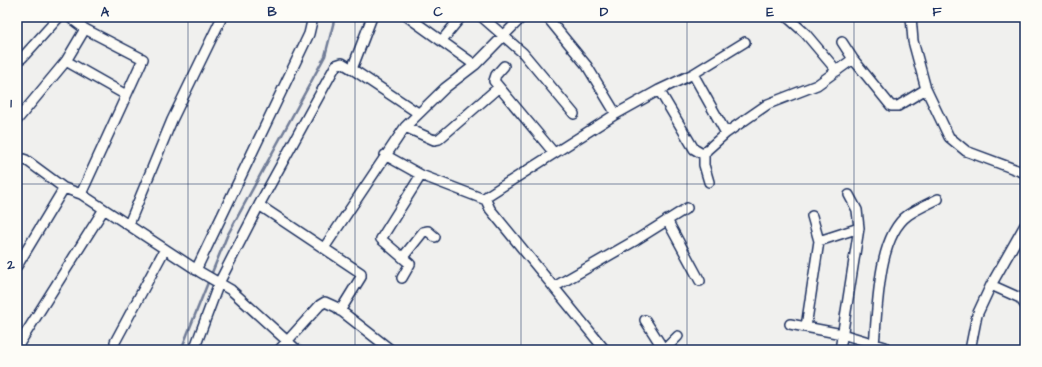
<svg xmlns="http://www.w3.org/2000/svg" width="1042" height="367" viewBox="0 0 1042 367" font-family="'Architects Daughter',sans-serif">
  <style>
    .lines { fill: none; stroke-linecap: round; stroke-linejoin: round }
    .stream { stroke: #6f7b97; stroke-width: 2.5 }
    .minor-casing { stroke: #1b2f5e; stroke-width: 12 }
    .minor { stroke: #fdfcf7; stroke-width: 9 }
    .grid { fill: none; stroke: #1b2f5e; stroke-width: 1; stroke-opacity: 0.55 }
    .neatline { fill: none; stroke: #1b2f5e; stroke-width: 1.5 }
    .grid-label { font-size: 13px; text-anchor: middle; font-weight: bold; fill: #1b2f5e }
  </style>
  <rect width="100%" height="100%" fill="#f0f0ee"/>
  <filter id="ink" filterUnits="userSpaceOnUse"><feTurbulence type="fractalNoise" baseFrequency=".025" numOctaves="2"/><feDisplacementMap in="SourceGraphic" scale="8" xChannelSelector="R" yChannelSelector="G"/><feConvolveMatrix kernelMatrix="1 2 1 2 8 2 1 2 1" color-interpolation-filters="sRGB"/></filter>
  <g filter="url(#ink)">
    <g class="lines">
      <!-- stream -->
      <path class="stream" d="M211 275 227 236 325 56 335 17
        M181 350 209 280"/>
      <!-- minor casing -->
      <g class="minor-casing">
        <path id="minor" d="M69 17 85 29 143 59 81 194
          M408 17 475 65
          M482 17 523 53 574 114
          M547 17 587 66 616 114
          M787 17 805 33 837 71
          M911 17 913 41 926 89 949 137 966 151 1025 173
          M442 40 461 17
          M842 42 853 59 891 106H898L926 89
          M17 55 22 58 59 17
          M66 61 126 95
          M504 66 496 75 494 81 554 153
          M352 69 372 17
          M693 74 726 133
          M659 90 694 149 704 155
          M17 120 66 61 85 29
          M405 127 434 140 439 139 499 87
          M385 155 421 175 486 200
          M17 157 26 160 64 188 81 194 200 272 231 290 297 350
          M709 182 704 165V155L707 150 726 133 768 104 817 85 853 59
          M259 205 361 273V277L340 311
          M667 220 700 281
          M129 224 172 120 222 17
          M819 241 859 228
          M324 248 405 127 445 88 475 65 522 17
          M403 257 423 232 428 231 435 237
          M17 266 64 188
          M196 270 309 34 313 17
          M402 278 410 264 381 239 421 175
          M991 285 1020 298 1025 305
          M554 287 636 240 687 208
          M645 320 664 350
          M790 324 842 334 885 347
          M806 327 819 241 812 216
          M115 342 165 249
          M19 344 104 209
          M874 344C878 309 877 237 908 215 917 209 928 204 938 199
          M194 350 219 283 259 205 336 65 342 63 352 69 418 113
          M279 350 320 305 325 302 336 307 391 350
          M605 350 490 209 486 200 487 196 616 114 659 90 693 74 745 42
          M664 350 678 336
          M840 350 859 228 857 210 849 195
          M970 350 977 315 991 285 1025 225"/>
      </g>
      <!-- minor -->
      <use href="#minor" class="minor"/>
    </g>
  </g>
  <!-- grid -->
  <path class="grid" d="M188 17V350M355 17V350M521 17V350M687 17V350M854 17V350M17 184H1025"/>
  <!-- margin -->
  <rect width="1042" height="367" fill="none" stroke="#fdfcf7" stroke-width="44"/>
  <rect x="22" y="22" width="998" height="323" class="neatline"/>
  <g class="grid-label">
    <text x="105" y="16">A</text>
    <text x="272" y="16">B</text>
    <text x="438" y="16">C</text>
    <text x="604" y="16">D</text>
    <text x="770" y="16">E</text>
    <text x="937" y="16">F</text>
    <text x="11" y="107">1</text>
    <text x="11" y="269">2</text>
  </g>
</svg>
